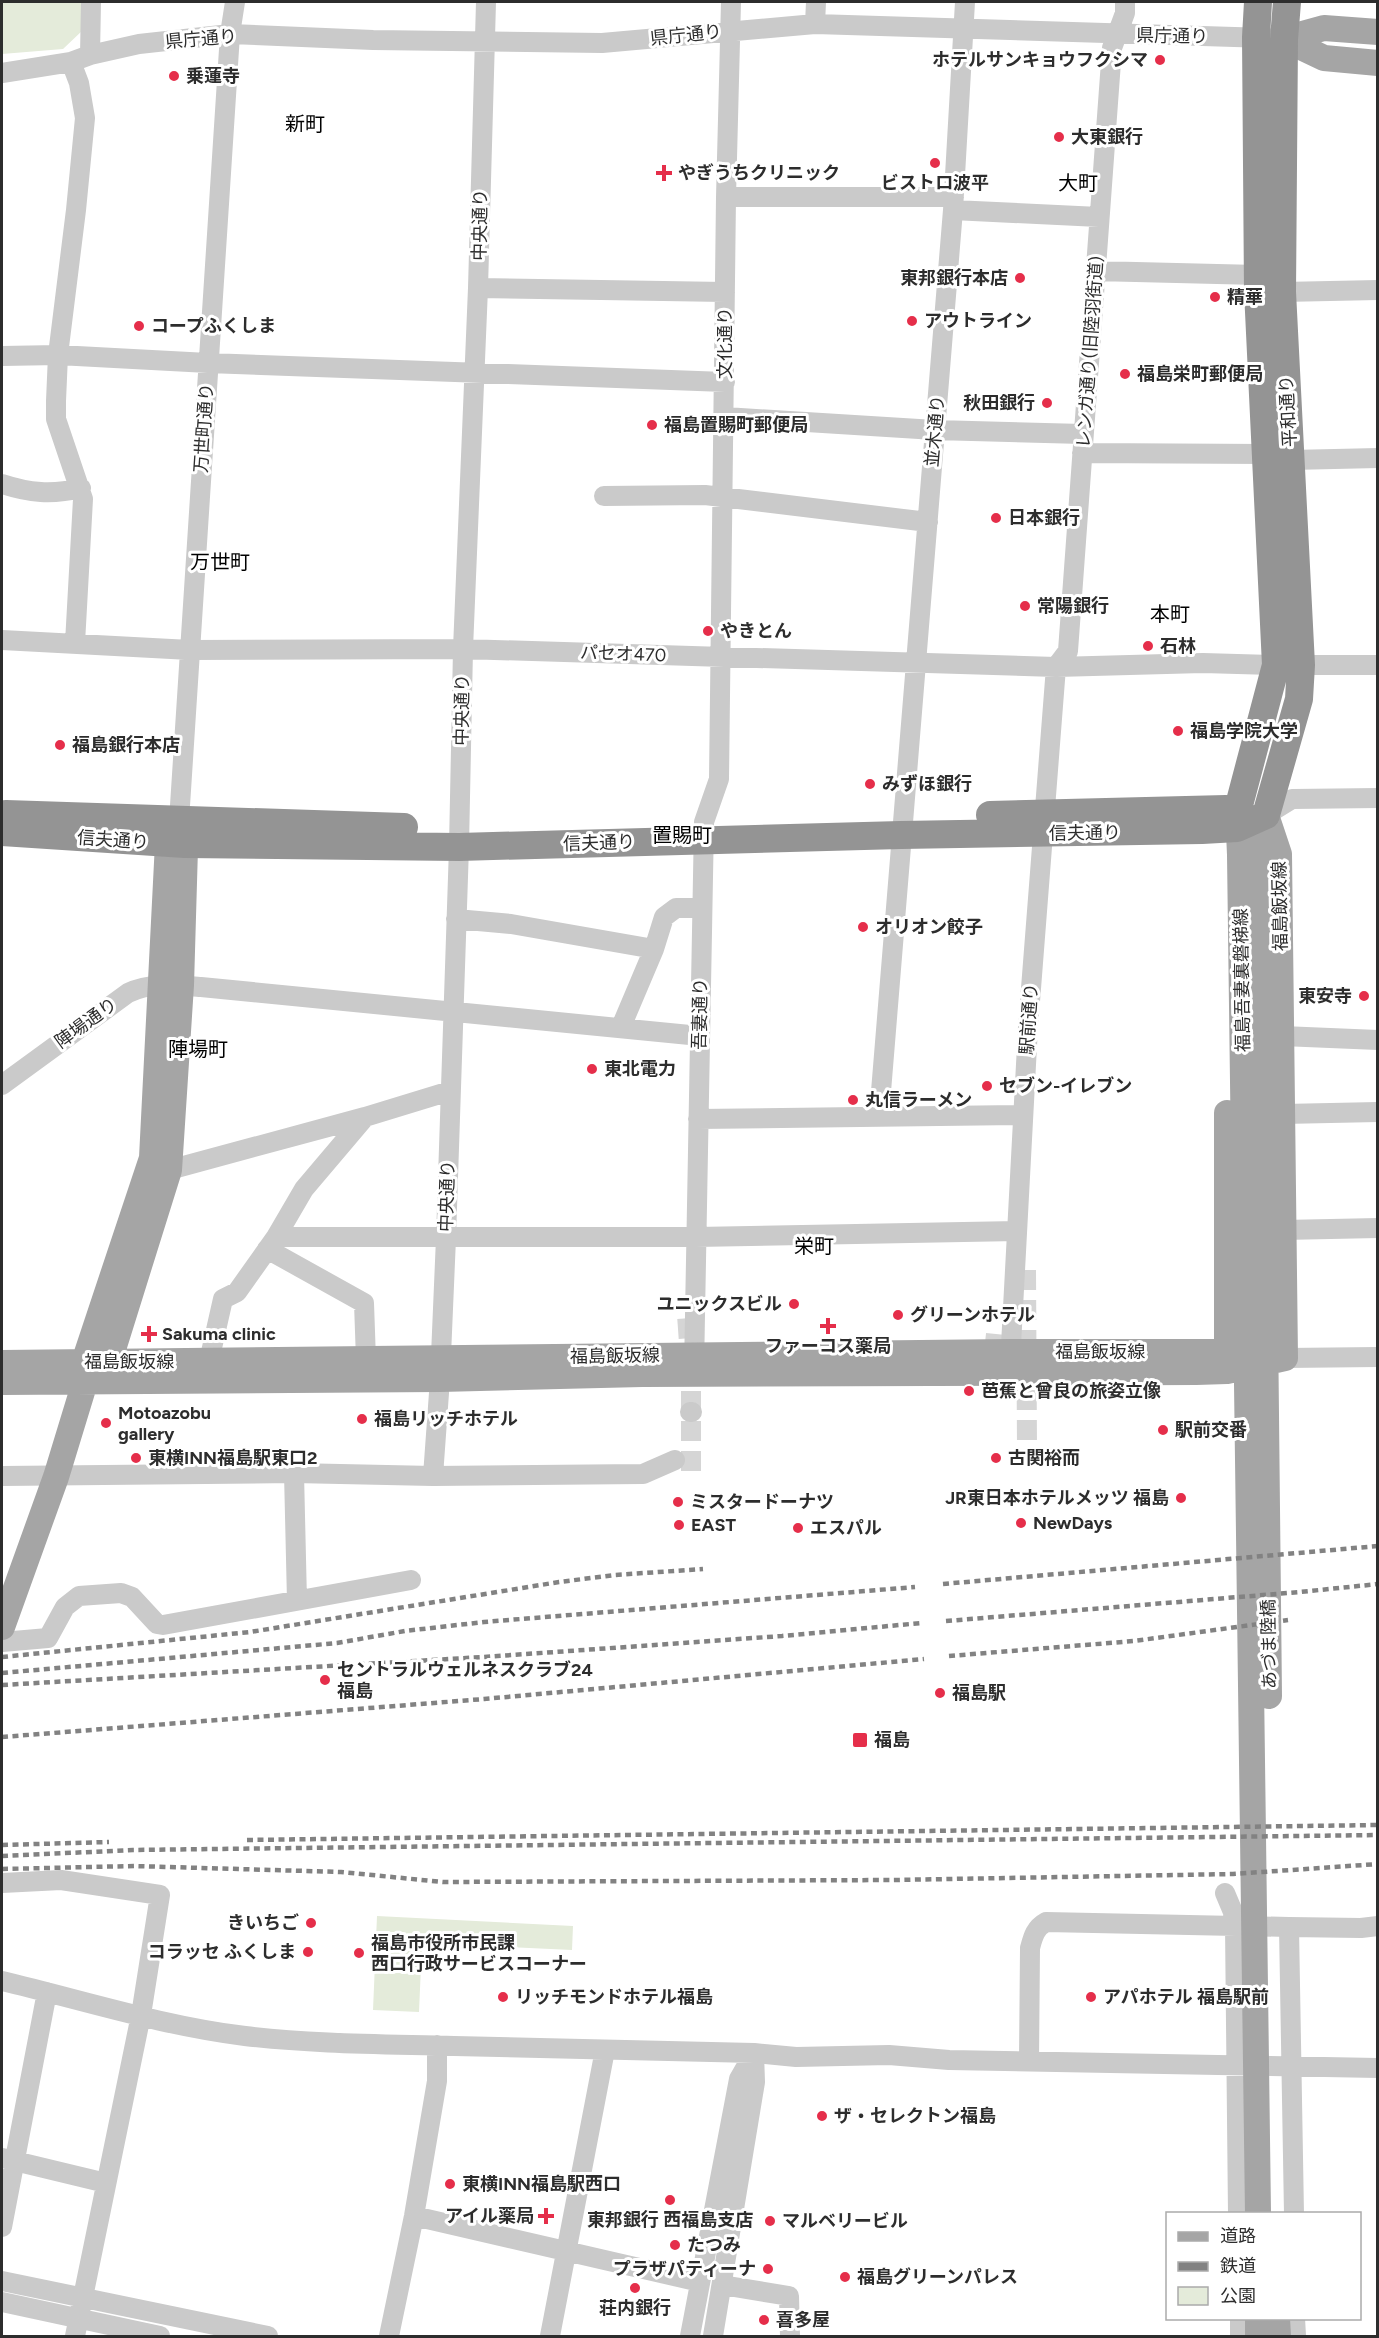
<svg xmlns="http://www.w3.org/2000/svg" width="1379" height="2338" viewBox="0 0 1379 2338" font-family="Figtree,'Noto Sans JP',sans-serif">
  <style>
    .green { fill: #e4ebda }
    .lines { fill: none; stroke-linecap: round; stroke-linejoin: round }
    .minor-tunnel { stroke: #d5d5d5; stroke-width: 20; stroke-dasharray: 20 10; stroke-linecap: butt }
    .minor { stroke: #cacaca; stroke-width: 20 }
    .major { stroke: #a5a5a5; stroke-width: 26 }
    .highway { stroke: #949494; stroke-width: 28 }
    .rail { stroke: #828282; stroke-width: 4.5; stroke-dasharray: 6 4.5; stroke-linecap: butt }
    .poi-dot { fill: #e52e4a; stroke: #fff; stroke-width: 2 }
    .labels { text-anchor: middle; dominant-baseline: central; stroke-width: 6; stroke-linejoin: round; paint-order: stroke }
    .street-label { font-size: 18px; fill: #2d2d2d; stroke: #fff }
    .poi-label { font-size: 18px; font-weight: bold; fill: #2d2d2d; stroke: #fff; text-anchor: start }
    .neighbourhood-label { font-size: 20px; fill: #000; stroke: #fff }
  </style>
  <rect width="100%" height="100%" fill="#fff"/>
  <!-- green -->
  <path class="green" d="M2 2H83V30L63 49 2 54Z
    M377 1916 573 1926 572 1950 422 1943 419 2012 373 2010Z"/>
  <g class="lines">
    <!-- minor-tunnel -->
    <path class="minor-tunnel" d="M1026 1270 1027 1448
      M678 1329 706 1327
      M995 1343 996 1334
      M691 1471V1361"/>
    <!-- minor -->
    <path class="minor" d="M815 24 816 2
      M90 55 91 2
      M71 62 79 83 85 118 76 210 58 355 56 401V419L83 499 75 643
      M2 73 71 62 90 55 139 44 230 34 373 40 602 43 815 24 1267 38
      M726 197H954
      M953 210 1099 217
      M1095 271 1258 275
      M478 288 725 292
      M1282 292 1378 290
      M2 356 58 355 208 363 725 382
      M725 417 935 430 1083 434
      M1082 453 1266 454
      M1291 460 1378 458
      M2 484C29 493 52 495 81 488
      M604 496 705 495 928 522
      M2 640 190 650 463 649 1056 667 1203 663 1276 665H1378
      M1056 667 1068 651 1112 48 1125 13V2
      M1266 815 1292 799 1378 798
      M179 821 230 34 235 2
      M456 919 511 924 654 949
      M621 1027 654 949 664 917 676 908H702
      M1282 1036 1378 1040
      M2 1085 128 993C150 982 177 985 201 987L700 1036
      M1283 1114 1378 1112
      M879 1116 953 210 965 2
      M698 1119 1023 1115
      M169 1170 365 1117 450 1091
      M1283 1230 1378 1228
      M276 1237H696L1017 1231
      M267 1249 364 1303 366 1360
      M1285 1358 1378 1357
      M209 1361 223 1299 237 1292 276 1237 304 1189 365 1117
      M1010 1364 1028 1027 1056 667
      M694 1370 704 822 719 779 726 197 731 2
      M690 1412H692
      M294 1473 297 1601
      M2 1476 294 1473 433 1476 643 1474 675 1460
      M433 1476 440 1379 446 1238 459 847 463 649 478 288 486 2
      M2 1642 48 1638 65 1607 79 1596 121 1593 132 1597 157 1624 163 1625 411 1580
      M2 1883 61 1880 160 1895 141 2015 75 2336
      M1225 1893 1233 1912 1235 1926 1238 2214
      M1289 1927 1294 2214
      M2 1981C82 2000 163 2026 245 2036 314 2044 385 2044 454 2046 554 2048 654 2051 754 2053L796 2057 889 2055 949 2060 1378 2068
      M1029 2061 1030 1948C1033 1937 1035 1928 1046 1922L1289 1927 1361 1928 1378 1926
      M2 2158 106 2183
      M414 2216 700 2282
      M2 2227 47 1992
      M2 2281 268 2336
      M722 2285 789 2296 790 2336
      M2 2302 160 2336
      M1240 2318V2336
      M1295 2318 1296 2336
      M389 2336 414 2216 437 2081V2045
      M550 2336 605 2050
      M690 2336 739 2079 754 2053
      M713 2336 755 2082 754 2053"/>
    <!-- major -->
    <path class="major" d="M1284 39 1324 58 1378 63
      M1284 39 1324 28 1378 32
      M1238 809 1240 855 1258 2214
      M1266 815 1260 854 1269 1696
      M1267 818 1279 854 1285 1358
      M1227 1113V1368
      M2 1363 1010 1352H1228L1264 1356
      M97 1372 109 1362 169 1170 181 985 185 848
      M2 1382 440 1379 642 1374 1196 1372 1227 1371 1285 1358
      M2 1627 56 1477 85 1382 84 1362 152 1158 168 843 176 826
      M1258 2318V2336
      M1277 2318 1278 2336"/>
    <!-- highway -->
    <path class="highway" d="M1238 809 1276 665 1258 291 1256 37 1258 2
      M6 814 404 827
      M990 815 1226 809
      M1266 815 1299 699 1301 665 1282 292 1284 39 1287 2
      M2 832 185 844 459 847 901 835 1202 830 1237 828 1266 815"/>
    <!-- rail -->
    <path class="rail" d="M943 1584 1378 1546
      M946 1621 1300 1592 1378 1584
      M949 1656 1134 1641 1288 1620
      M2 1657 250 1632 559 1582 615 1575 703 1569
      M2 1673 337 1643 405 1631 484 1622 915 1587
      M2 1685 484 1657 782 1636 921 1623
      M2 1737 484 1699 924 1659
      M247 1840 1378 1825
      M2 1845 109 1842
      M2 1856 133 1850 1378 1835
      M2 1869 134 1866 341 1872 443 1882 893 1880 1233 1874 1378 1864"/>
  </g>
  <!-- markers -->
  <g class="poi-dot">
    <circle cx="1160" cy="60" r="6"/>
    <circle cx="174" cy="76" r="6"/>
    <circle cx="1059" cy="137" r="6"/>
    <circle cx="935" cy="163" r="6"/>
    <path d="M661 164h6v6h6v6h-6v6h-6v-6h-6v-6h6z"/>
    <circle cx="1020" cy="278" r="6"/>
    <circle cx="1215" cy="297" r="6"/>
    <circle cx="912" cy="321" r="6"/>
    <circle cx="139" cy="326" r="6"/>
    <circle cx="1125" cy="374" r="6"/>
    <circle cx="1047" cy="403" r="6"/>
    <circle cx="652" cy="425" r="6"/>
    <circle cx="996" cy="518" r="6"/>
    <circle cx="1025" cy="606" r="6"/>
    <circle cx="708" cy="631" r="6"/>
    <circle cx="1148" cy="646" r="6"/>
    <circle cx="1178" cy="731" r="6"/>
    <circle cx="60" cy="745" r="6"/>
    <circle cx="870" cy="784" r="6"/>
    <circle cx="863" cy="927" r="6"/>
    <circle cx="1364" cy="996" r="6"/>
    <circle cx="592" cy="1069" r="6"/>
    <circle cx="987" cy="1086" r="6"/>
    <circle cx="853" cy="1100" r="6"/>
    <circle cx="794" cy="1304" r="6"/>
    <circle cx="898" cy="1315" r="6"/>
    <path d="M825 1317h6v6h6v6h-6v6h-6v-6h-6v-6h6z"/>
    <path d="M146 1325h6v6h6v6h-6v6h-6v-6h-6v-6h6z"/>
    <circle cx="969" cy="1391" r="6"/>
    <circle cx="362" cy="1419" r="6"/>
    <circle cx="106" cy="1423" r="6"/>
    <circle cx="1163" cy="1430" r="6"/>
    <circle cx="136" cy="1458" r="6"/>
    <circle cx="996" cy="1458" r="6"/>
    <circle cx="1181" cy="1498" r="6"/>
    <circle cx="678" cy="1502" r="6"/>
    <circle cx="1021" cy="1523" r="6"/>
    <circle cx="679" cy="1525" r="6"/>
    <circle cx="798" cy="1528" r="6"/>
    <circle cx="325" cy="1680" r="6"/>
    <circle cx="940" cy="1693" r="6"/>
    <rect x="852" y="1732" width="16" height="16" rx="3"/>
    <circle cx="311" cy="1923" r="6"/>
    <circle cx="308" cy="1952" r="6"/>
    <circle cx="359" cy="1953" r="6"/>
    <circle cx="503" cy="1997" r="6"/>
    <circle cx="1091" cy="1997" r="6"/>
    <circle cx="822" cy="2116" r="6"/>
    <circle cx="450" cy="2184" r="6"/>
    <circle cx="670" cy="2200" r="6"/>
    <path d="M543 2207h6v6h6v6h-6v6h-6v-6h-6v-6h6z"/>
    <circle cx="770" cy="2221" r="6"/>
    <circle cx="675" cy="2245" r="6"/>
    <circle cx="768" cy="2269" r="6"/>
    <circle cx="845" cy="2277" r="6"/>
    <circle cx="635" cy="2288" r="6"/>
    <circle cx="764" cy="2320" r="6"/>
  </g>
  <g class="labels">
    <!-- street labels -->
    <g class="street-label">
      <text transform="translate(686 35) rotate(-6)">県庁通り</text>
      <text transform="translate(1172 36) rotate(1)">県庁通り</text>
      <text transform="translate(201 39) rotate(-5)">県庁通り</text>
      <text transform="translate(480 225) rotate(-89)">中央通り</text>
      <text transform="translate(725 343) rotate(-90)">文化通り</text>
      <text transform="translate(1090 352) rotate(-86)">レンガ通り(旧陸羽街道)</text>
      <text transform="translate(1288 411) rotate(-93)">平和通り</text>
      <text transform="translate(204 428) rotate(-86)">万世町通り</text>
      <text transform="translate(935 431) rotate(-85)">並木通り</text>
      <text transform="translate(623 654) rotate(2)">パセオ470</text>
      <text transform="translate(462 710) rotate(-89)">中央通り</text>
      <text transform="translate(1085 833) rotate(-1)">信夫通り</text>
      <text transform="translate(113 840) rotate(4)">信夫通り</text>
      <text transform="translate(599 843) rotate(-2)">信夫通り</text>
      <text transform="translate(1280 906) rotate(-91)">福島飯坂線</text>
      <text transform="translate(1242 980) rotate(-91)">福島吾妻裏磐梯線</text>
      <text transform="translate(700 1014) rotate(-89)">吾妻通り</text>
      <text transform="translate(1029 1019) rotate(-86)">駅前通り</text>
      <text transform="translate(86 1023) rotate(-36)">陣場通り</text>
      <text transform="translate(447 1196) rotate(-88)">中央通り</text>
      <text x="1100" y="1352">福島飯坂線</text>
      <text transform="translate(615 1356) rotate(-1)">福島飯坂線</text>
      <text x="129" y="1362">福島飯坂線</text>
      <text transform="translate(1269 1644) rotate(-91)">あづま陸橋</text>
    </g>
    <!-- poi labels -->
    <g class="poi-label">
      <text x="1148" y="60" text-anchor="end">ホテルサンキョウフクシマ</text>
      <text x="186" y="76">乗蓮寺</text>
      <text x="1071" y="137">大東銀行</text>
      <text x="678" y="173">やぎうちクリニック</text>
      <text x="935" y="183" text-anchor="middle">ビストロ波平</text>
      <text x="1008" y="278" text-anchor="end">東邦銀行本店</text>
      <text x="1227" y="297">精華</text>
      <text x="924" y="321">アウトライン</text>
      <text x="151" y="326">コープふくしま</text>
      <text x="1137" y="374">福島栄町郵便局</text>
      <text x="1035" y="403" text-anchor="end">秋田銀行</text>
      <text x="664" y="425">福島置賜町郵便局</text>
      <text x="1008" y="518">日本銀行</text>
      <text x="1037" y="606">常陽銀行</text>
      <text x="720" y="631">やきとん</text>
      <text x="1160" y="646">石林</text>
      <text x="1190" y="731">福島学院大学</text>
      <text x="72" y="745">福島銀行本店</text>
      <text x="882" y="784">みずほ銀行</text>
      <text x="875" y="927">オリオン餃子</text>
      <text x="1352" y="996" text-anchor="end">東安寺</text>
      <text x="604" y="1069">東北電力</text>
      <text x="999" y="1086">セブン-イレブン</text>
      <text x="865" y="1100">丸信ラーメン</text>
      <text x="782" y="1304" text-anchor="end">ユニックスビル</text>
      <text x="910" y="1315">グリーンホテル</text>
      <text x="162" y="1334">Sakuma clinic</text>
      <text x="828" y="1346" text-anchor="middle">ファーコス薬局</text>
      <text x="981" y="1391">芭蕉と曾良の旅姿立像</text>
      <text x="118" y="1413">Motoazobu<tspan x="118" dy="21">gallery</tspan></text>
      <text x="374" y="1419">福島リッチホテル</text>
      <text x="1175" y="1430">駅前交番</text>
      <text x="148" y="1458">東横INN福島駅東口2</text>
      <text x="1008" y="1458">古関裕而</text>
      <text x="1169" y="1498" text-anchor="end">JR東日本ホテルメッツ 福島</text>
      <text x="690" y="1502">ミスタードーナツ</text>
      <text x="1033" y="1523">NewDays</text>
      <text x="691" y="1525">EAST</text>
      <text x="810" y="1528">エスパル</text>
      <text x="337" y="1670">セントラルウェルネスクラブ24<tspan x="337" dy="21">福島</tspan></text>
      <text x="952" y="1693">福島駅</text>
      <text x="874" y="1740">福島</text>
      <text x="299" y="1923" text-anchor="end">きいちご</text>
      <text x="371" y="1943">福島市役所市民課<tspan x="371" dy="21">西口行政サービスコーナー</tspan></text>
      <text x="296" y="1952" text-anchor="end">コラッセ ふくしま</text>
      <text x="515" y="1997">リッチモンドホテル福島</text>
      <text x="1103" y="1997">アパホテル 福島駅前</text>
      <text x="834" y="2116">ザ・セレクトン福島</text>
      <text x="462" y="2184">東横INN福島駅西口</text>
      <text x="534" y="2216" text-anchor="end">アイル薬局</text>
      <text x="670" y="2220" text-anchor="middle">東邦銀行 西福島支店</text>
      <text x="782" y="2221">マルベリービル</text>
      <text x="687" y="2245">たつみ</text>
      <text x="756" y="2269" text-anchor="end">プラザパティーナ</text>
      <text x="857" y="2277">福島グリーンパレス</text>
      <text x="635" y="2308" text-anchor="middle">荘内銀行</text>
      <text x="776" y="2320">喜多屋</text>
    </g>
    <!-- neighbourhood labels -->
    <g class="neighbourhood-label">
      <text x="305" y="124">新町</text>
      <text x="1078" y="183">大町</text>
      <text x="220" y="562">万世町</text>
      <text x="1170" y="614">本町</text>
      <text x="682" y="835">置賜町</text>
      <text x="198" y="1049">陣場町</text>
      <text x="814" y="1246">栄町</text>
    </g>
  </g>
  <!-- border -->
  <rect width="1379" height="2338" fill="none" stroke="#2d2d2d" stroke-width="6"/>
  <!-- legend -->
  <rect x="1166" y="2212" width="195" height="108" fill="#ffffff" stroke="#ababab" stroke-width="1.5"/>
  <rect x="1178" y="2232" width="30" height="9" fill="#a5a5a5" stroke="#ababab" stroke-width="1.5"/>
  <text x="1220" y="2242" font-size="18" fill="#2d2d2d">道路</text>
  <rect x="1178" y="2262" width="30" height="9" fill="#828282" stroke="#ababab" stroke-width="1.5"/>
  <text x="1220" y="2272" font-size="18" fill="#2d2d2d">鉄道</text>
  <rect x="1178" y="2287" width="30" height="18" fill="#e4ebda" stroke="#ababab" stroke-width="1.5"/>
  <text x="1220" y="2302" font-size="18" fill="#2d2d2d">公園</text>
</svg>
